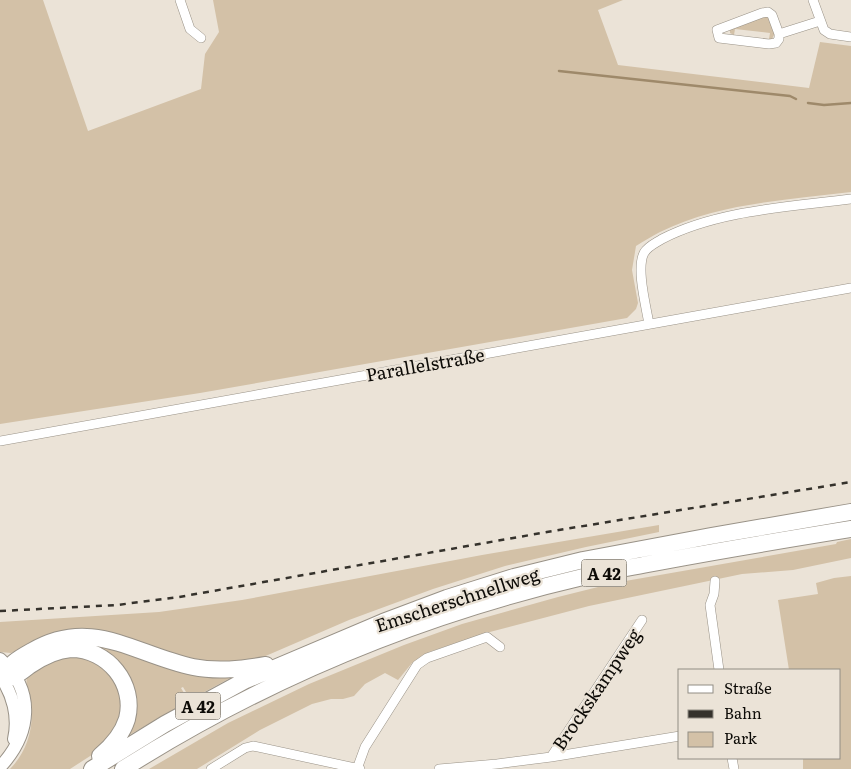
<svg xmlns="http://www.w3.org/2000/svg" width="851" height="769" viewBox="0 0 851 769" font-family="Literata,serif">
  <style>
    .green { fill: #d3c1a7 }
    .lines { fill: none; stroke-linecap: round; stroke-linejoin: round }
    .stream { stroke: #9e896a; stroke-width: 2.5 }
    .street-casing { stroke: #999287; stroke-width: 10 }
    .secondary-casing { stroke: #999287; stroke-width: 14 }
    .highway-casing { stroke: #999287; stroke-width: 18 }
    .street { stroke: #fff; stroke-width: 9 }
    .secondary { stroke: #fff; stroke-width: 12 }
    .highway { stroke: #fff; stroke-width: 16 }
    .rail { stroke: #35322c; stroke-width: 2.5; stroke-dasharray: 6 6; stroke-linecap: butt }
    .labels { text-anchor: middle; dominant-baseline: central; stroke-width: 4.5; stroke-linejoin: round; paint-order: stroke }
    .shield { fill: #ebe3d7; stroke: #504c45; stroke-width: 1 }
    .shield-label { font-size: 16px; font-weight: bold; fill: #0d0b07 }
    .street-label { font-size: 18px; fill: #0d0b07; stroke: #ebe3d7 }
  </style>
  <rect width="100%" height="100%" fill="#ebe3d7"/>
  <!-- green -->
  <path class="green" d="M0 0H43L88 131 201 89 205 54 219 32 213 0H623L598 10 618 65 809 88 820 42 851 46V192C787 200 718 203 660 232 652 236 644 241 636 246L632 270 638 303 636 309 627 318 200 393 0 424Z
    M765 16 769 18 775 33 772 39H769L770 33 735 29 734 35 730 33V29Z
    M659 525V532L586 547 505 566 433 589 349 620 261 658 238 662H203L178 658 109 633 18 650 11 653 0 652V622L159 612 242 600 482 555Z
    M851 539V558L793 570 742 574 589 606 486 633 429 652 412 663 398 680 385 673 365 684 354 696 343 699H331L312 704 260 730 197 769H149L228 723 309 684 404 645 462 624 558 597 614 583 836 544 837 542Z
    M851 576V769H803V758H840V670H789L778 600 818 594 816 583 834 578Z
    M90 643 234 676 195 697 194 695 189 697 183 687 181 688 187 698 178 703 179 707 122 739 133 697Z
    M61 656 95 659 119 682 122 717 101 749 70 769H10C26 753 34 729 31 707 29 696 25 687 27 676Z"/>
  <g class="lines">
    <!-- stream -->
    <path class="stream" d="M559 71 790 96 796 99
      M808 103 824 105 851 103"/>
    <!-- street casing -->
    <g class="street-casing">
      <path id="street" d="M180 0 190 29 201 38
        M813 0 824 30 830 34 851 37
        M779 34V39L776 43 769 44 719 38 717 30 762 13 768 12 772 15 779 34 820 21
        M649 324C646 306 636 268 644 253 648 246 656 243 662 239 718 210 790 207 851 199
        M0 441 851 288
        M715 581 714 594 710 605 719 670
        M551 757 642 620
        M732 758 734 769
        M211 769 245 748 253 746 360 769
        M357 769 365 747 417 665 427 658 487 637 500 647
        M439 769 497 764 551 757 680 736"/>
    </g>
    <!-- secondary casing -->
    <g class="secondary-casing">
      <path id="secondary" d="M0 659C36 691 31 734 0 767
        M0 676C13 694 19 717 14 739"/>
    </g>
    <!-- highway casing -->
    <g class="highway-casing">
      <path id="highway" d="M2 679C10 663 16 660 32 651 92 616 135 655 193 667 217 672 242 669 266 665
        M2 679C6 679 10 678 13 677 19 674 24 670 29 666 42 657 56 650 71 649 108 649 136 684 127 719 122 735 112 746 100 756
        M92 769 165 724 244 681 383 622 447 598 514 577 583 560 711 536 851 512
        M123 769C265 679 423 614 587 576 607 571 628 568 648 564 716 551 783 540 851 529"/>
    </g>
    <!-- street -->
    <use href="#street" class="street"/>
    <!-- secondary -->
    <use href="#secondary" class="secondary"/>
    <!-- highway -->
    <use href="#highway" class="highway"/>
    <!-- rail -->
    <path class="rail" d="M0 611 117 605 179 597 547 532 851 482"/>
  </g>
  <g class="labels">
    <!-- shield labels -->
    <g class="shield">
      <rect x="581.5" y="559.5" width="45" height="27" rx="4"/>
      <rect x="175.5" y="692.5" width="45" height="27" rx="4"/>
    </g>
    <g class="shield-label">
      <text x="604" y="573">A 42</text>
      <text x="198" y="706">A 42</text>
    </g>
    <!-- street labels -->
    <g class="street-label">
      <text transform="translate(425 364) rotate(-10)">Parallelstraße</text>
      <text transform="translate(457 599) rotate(-18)">Emscherschnellweg</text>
      <text transform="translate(596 689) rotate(-56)">Brockskampweg</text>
    </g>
  </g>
  <!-- legend -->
  <rect x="678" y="669" width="162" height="90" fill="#ebe3d7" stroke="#928d84"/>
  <rect x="688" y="685" width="25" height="8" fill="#ffffff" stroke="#928d84"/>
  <text x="724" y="694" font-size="15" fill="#0d0b07">Straße</text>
  <rect x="688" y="710" width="25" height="8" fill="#35322c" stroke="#928d84"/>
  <text x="724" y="719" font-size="15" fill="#0d0b07">Bahn</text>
  <rect x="688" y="732" width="25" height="15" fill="#d3c1a7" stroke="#928d84"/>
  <text x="724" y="744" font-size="15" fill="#0d0b07">Park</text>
</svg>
